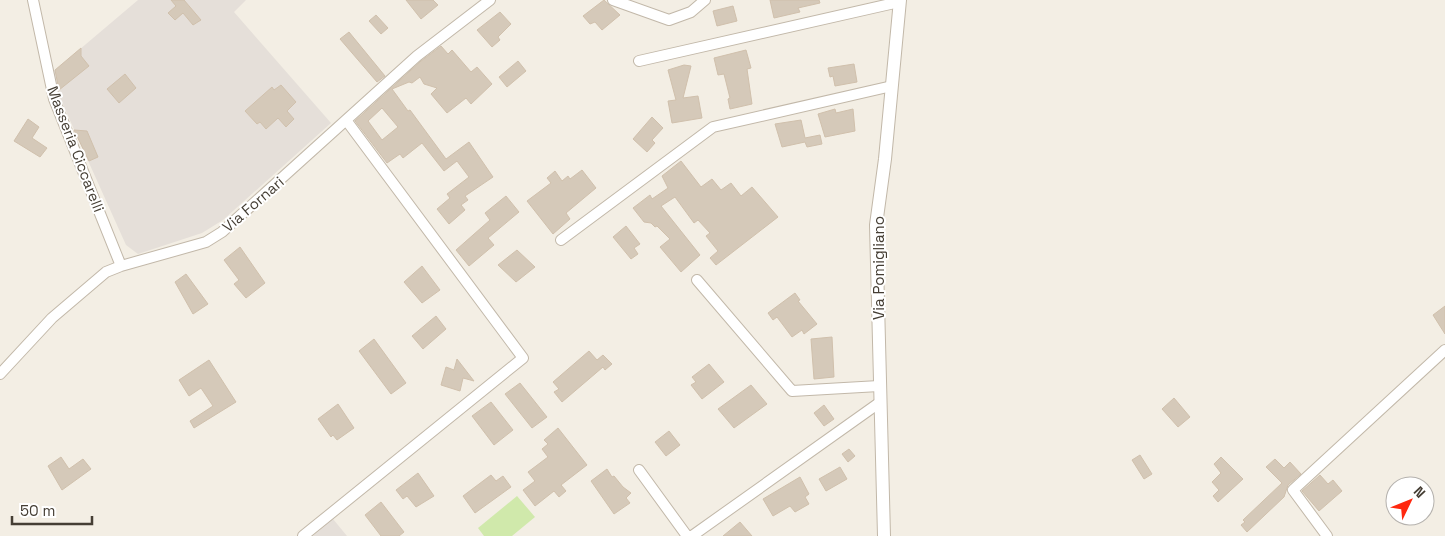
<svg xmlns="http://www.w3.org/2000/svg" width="1445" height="536" viewBox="0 0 1445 536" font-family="'Space Grotesk',sans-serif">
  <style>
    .industrial { fill: #e5dfd9 }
    .green { fill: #d0e9ab }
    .building { fill: #d5c9b9; stroke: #d0c0ac; fill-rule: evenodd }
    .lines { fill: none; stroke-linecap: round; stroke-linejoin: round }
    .minor-casing { stroke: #c2b8a9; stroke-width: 12 }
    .tertiary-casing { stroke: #c2b8a9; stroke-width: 14 }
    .minor { stroke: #fff; stroke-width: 10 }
    .tertiary { stroke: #fff; stroke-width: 12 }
    .labels { text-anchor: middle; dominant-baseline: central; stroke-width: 4; stroke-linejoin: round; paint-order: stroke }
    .street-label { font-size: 15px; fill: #453e34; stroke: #fff }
  </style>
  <rect width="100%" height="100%" fill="#f3eee4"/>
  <!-- industrial -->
  <path class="industrial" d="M138 0H246L234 12 331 123 223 220 202 233 138 254 126 245 76 134 59 95 53 72Z
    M333 519 347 536H313Z"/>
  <!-- green -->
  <path class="green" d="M517 496 535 517 512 536H484L478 528Z"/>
  <!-- building -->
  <path class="building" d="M171 0H184L201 20 193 25 183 13 175 20 168 13 176 6Z
    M406 0H433L438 5 421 19Z
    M604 0 620 15 602 30 595 22 590 24 583 16Z
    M770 0H819L820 3 798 8 800 12 774 18Z
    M733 6 737 21 717 26 713 11Z
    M500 12 511 24 498 37 500 40 492 47 477 30Z
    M376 15 388 28 381 34 369 21Z
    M349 32 385 76 377 82 340 39Z
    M441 46 448 54 452 50 471 72 477 67 492 84 471 104 466 98 447 113 431 94 437 88 424 84 420 77 412 83 409 82 392 89 408 111 410 110 446 159 469 142 493 177 465 196 468 200 461 205 465 210 449 224 437 209 450 198 447 194 469 177 457 161 444 171 422 143 403 158 400 154 387 163 355 121 421 61ZM382 108 398 127 382 140 368 121Z
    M81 48V56L89 66 59 90 55 70Z
    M746 50 751 68 747 69 752 104 730 109 728 99 730 98 724 74 718 75 714 58Z
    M518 61 526 71 507 87 499 77Z
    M854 64 857 82 835 86 833 76 830 77 828 68Z
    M684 65 691 66 683 98 698 96 702 118 672 123 668 101 676 100 668 70Z
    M125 74 136 88 119 103 107 89Z
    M281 85 296 102 287 111 294 119 286 127 278 118 266 129 260 122 257 124 245 111 272 87 274 90Z
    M835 109 836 113 853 109 855 131 825 137 818 114Z
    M652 117 663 128 652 140 655 143 647 152 633 139Z
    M28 119 39 127 32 138 47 148 40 157 14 141Z
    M801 120 805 138 820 135 822 144 807 147 805 142 782 147 775 124Z
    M74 130 87 131 98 157 89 161Z
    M681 161 701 187 712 179 721 190 731 183 741 196 752 187 778 217 716 265 710 258 718 251 706 236 710 233 698 220 694 223 675 197 661 206 700 255 681 272 660 247 670 239 657 226 655 227 651 223 644 222 633 208 650 195 652 199 668 188 662 176Z
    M582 170 596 188 566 213 570 219 553 234 527 201 551 183 547 178 555 171 562 181 568 176 570 179Z
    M506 196 519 212 488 238 494 245 469 266 456 250 490 220 485 213Z
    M626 226 640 244 634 248 638 254 631 259 613 237Z
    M240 247 265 283 246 298 234 284 239 280 224 260Z
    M517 250 535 267 516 282 498 265Z
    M422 266 440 290 422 303 404 282Z
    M186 274 208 304 193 314 175 282Z
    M795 293 800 300 798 301 817 324 804 334 802 330 792 337 777 317 773 320 768 313Z
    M1445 306V334L1433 315Z
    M436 316 446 329 423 349 412 336Z
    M832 337 834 377 814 379 811 339Z
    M374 339 406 383 391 394 359 351Z
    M589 351 597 360 603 355 612 364 605 370 603 367 562 402 554 392 559 389 553 382Z
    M457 359 474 381 463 378 460 391 441 385 446 367 454 370Z
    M209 360 236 402 194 428 190 421 213 406 201 388 189 396 179 380Z
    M709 364 724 382 702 399 691 385 696 382 692 377Z
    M520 383 547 417 532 428 505 394Z
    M751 385 767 404 734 428 718 409Z
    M1174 398 1190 417 1178 427 1162 409Z
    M491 402 513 430 494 445 472 416Z
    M338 404 354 428 337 440 333 435 331 437 318 419Z
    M824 405 834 419 824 426 814 413Z
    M558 428 587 465 561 485 566 491 559 497 554 491 535 506 523 490 535 481 528 472 548 457 542 449 548 444 544 440Z
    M669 431 680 445 666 456 655 442Z
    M849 449 855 456 848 462 842 454Z
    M1140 455 1152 474 1144 479 1132 460Z
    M61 457 69 469 83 459 91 469 62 490 48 466Z
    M1221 457 1243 479 1218 502 1213 496 1219 490 1212 482 1221 473 1214 464Z
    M1275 459 1284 468 1290 462 1301 474 1288 485 1284 497 1247 532 1241 525 1245 522 1243 520 1282 483 1266 467Z
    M840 467 847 479 826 491 819 479Z
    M607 469 612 477 614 476 623 487 631 493 626 498 630 503 614 514 591 481Z
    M418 473 434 496 416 507 407 496 403 499 396 490Z
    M491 475 496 481 503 476 511 487 475 513 463 496Z
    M1320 475 1328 484 1333 480 1342 491 1319 511 1302 491Z
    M800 477 809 494 805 497 809 504 795 512 790 506 773 516 763 499Z
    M381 502 404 532 399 536H381L365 515Z
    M740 522 752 536H723Z"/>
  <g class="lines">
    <!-- minor casing -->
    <g class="minor-casing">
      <path id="minor" d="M33 0 54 99 121 266
        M613 0 669 20 691 12 705 0
        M639 61 899 2
        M561 240 713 127 892 86
        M697 280 792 391 879 386
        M0 374 52 318 106 272 121 266 206 242 222 232 417 56 490 0
        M639 470 687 536
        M303 536 523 358 346 120
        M692 536 879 403
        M1327 536 1293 490 1445 350"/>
    </g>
    <!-- tertiary casing -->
    <g class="tertiary-casing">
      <path id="tertiary" d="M884 536 876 225 885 159 900 0"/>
    </g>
    <!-- minor -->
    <use href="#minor" class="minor"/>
    <!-- tertiary -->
    <use href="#tertiary" class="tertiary"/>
  </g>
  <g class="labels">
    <!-- street labels -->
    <g class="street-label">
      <text transform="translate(76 149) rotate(69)">Masseria Ciccarelli</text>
      <text transform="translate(253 204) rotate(-41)">Via Fornari</text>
      <text transform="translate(878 268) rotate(-90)">Via Pomigliano</text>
    </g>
  </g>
  <!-- north arrow -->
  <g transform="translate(1410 501) rotate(47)"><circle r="24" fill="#ffffff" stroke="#b5b2ae"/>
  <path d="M0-4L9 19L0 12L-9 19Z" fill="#ff280f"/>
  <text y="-8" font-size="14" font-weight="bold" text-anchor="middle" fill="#453e34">N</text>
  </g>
  <!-- scale -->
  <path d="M12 516v8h80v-8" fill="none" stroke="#453e34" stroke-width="2.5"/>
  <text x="20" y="516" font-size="15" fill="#453e34" stroke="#ffffff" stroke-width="4" paint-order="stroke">50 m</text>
</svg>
